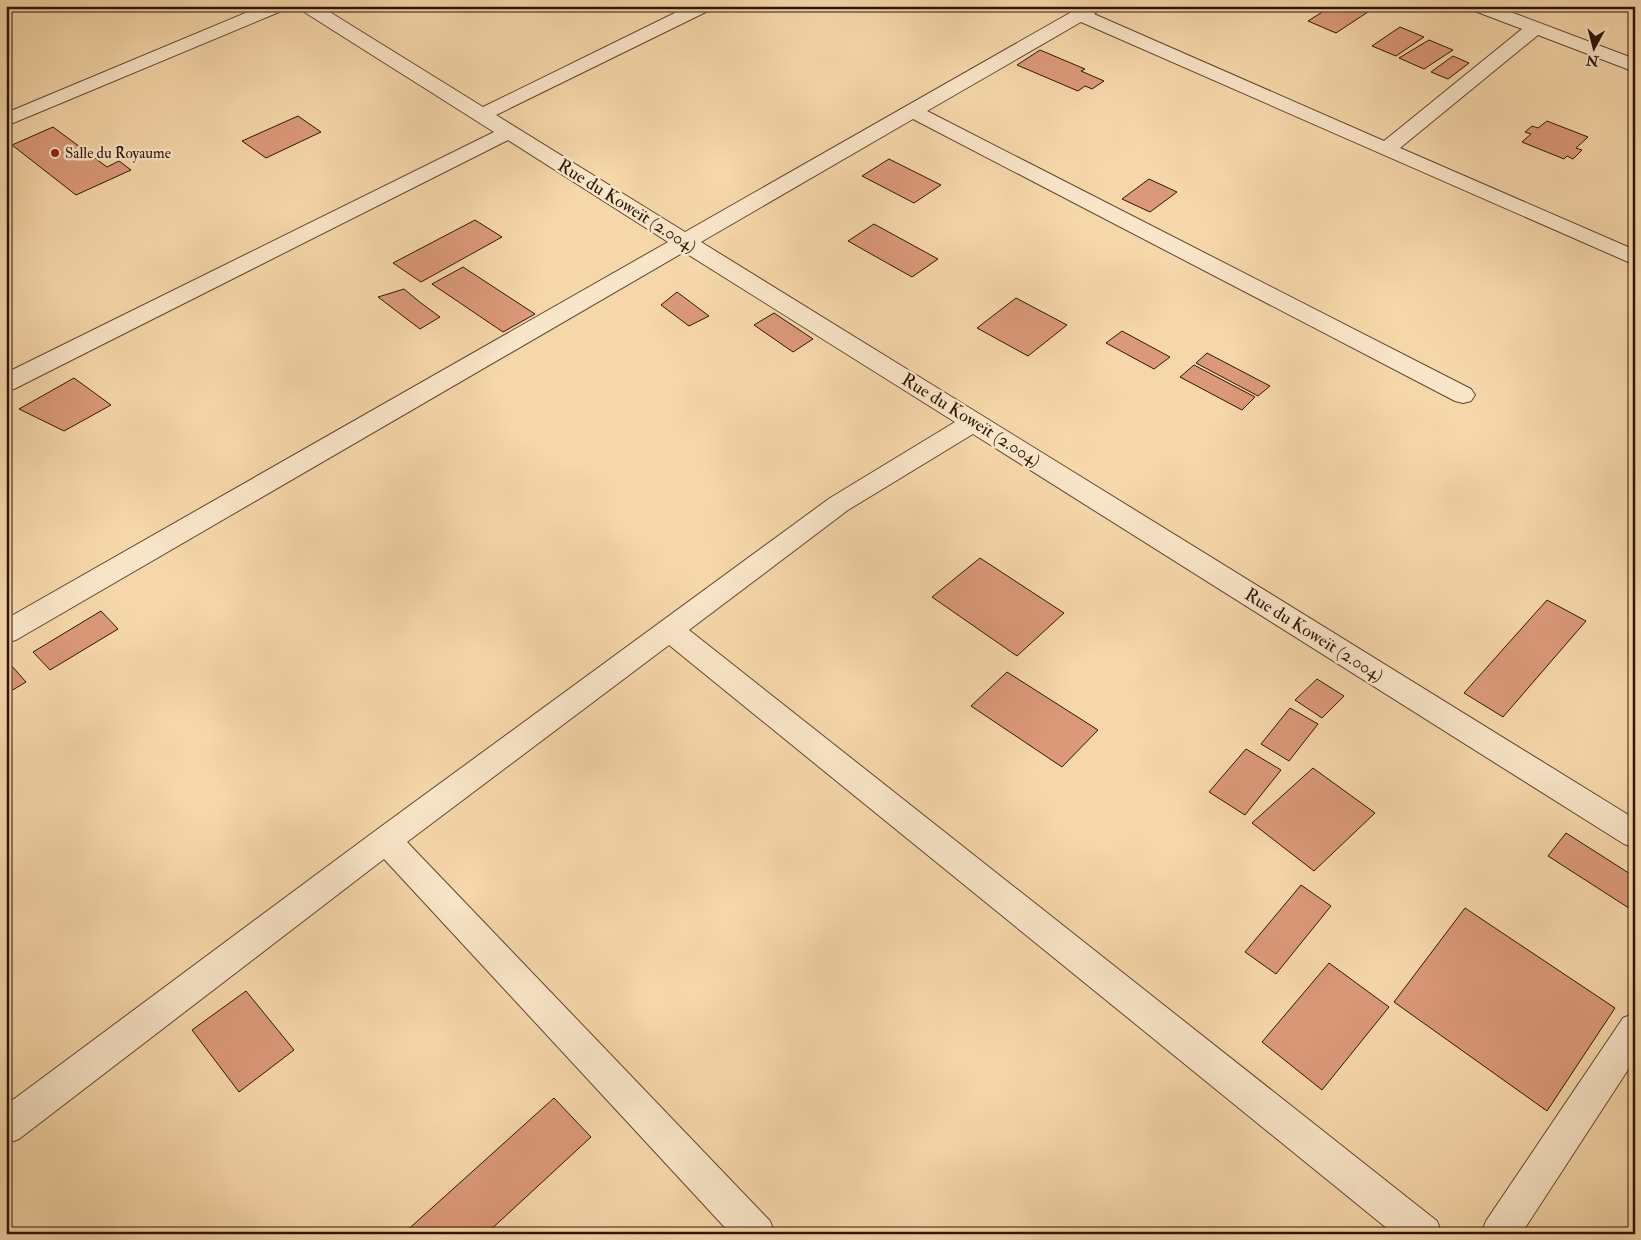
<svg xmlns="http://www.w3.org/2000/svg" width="1641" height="1240" viewBox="0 0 1641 1240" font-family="'IM FELL Double Pica',serif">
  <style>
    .building { fill: #db9979; stroke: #2e1505 }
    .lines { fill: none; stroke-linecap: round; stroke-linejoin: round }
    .minor-casing { stroke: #60462e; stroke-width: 2 }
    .minor { fill: #f9e5c8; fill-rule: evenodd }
    .poi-dot { fill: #8f2418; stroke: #f9e5c8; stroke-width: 2 }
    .labels { text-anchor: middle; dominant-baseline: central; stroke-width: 5; stroke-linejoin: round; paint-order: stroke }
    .far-poi-label { font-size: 15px; fill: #2e1505; stroke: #f9e5c8; text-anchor: start }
    .street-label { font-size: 18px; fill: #2e1505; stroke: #f9e5c8 }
  </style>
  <rect width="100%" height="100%" fill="#f6d7aa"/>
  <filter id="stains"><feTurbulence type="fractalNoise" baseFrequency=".004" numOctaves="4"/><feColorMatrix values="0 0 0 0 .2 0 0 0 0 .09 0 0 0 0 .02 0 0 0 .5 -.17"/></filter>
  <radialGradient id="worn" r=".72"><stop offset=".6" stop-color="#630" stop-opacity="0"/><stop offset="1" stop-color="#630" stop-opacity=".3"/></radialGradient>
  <!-- building -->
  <path class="building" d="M1332 6H1377L1336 33 1308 21Z
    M1400 27 1424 37 1396 56 1372 46Z
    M1429 40 1453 50 1424 69 1399 58Z
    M1040 50 1085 69 1081 71 1104 81 1092 89 1085 86 1078 91 1017 65Z
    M1453 56 1469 63 1448 79 1431 72Z
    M298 116 321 132 266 158 242 141Z
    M1547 121 1588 137 1576 148 1582 150 1573 159 1567 156 1564 159 1522 142 1531 134 1525 132 1532 126 1538 128Z
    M53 127 107 167 119 161 131 170 76 195 12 145Z
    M889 159 941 185 914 203 862 176Z
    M1149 179 1177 192 1150 212 1122 199Z
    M475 220 502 237 421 282 393 263Z
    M874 224 938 259 912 277 848 241Z
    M463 267 535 314 503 332 432 284Z
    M404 289 421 303 440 317 420 329 378 297Z
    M677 292 709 316 689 326 661 305Z
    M1016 298 1067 325 1028 356 977 328Z
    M774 313 813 339 793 352 754 325Z
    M1122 331 1170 357 1154 369 1106 343Z
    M1207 353 1270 386 1258 396 1196 363Z
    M1194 365 1255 397 1242 410 1180 377Z
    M74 378 111 405 64 431 19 409Z
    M980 558 1064 613 1017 656 932 597Z
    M1547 600 1586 621 1503 717 1464 693Z
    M101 611 118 629 50 670 33 652Z
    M10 664 26 682 6 694V667Z
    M1007 672 1098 730 1062 767 971 706Z
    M1317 679 1344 696 1322 718 1295 700Z
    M1290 708 1318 724 1289 761 1261 744Z
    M1246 749 1281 770 1245 815 1209 792Z
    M1313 768 1375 813 1314 871 1252 823Z
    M1566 833 1635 877V912L1548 856Z
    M1301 885 1331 906 1276 974 1245 952Z
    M1465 908 1615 1008 1547 1111 1394 1002Z
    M1329 963 1389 1007 1322 1090 1262 1042Z
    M246 991 294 1050 239 1092 192 1030Z
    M554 1098 591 1137 486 1234H403Z"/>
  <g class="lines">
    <!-- minor casing -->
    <g class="minor-casing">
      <path id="minor" d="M262 6H287L284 10 6 126V113Z
        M298 6H320L483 107 689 6H713L710 10 496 115 685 232 1082 6H1104L1094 14 1384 141 1522 29 1472 10 1469 6H1495L1635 59V72L1538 35 1400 148 1635 250V265L1081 22 927 111 1471 389 1475 395 1471 401 1463 403 1455 401 913 119 701 242 1635 819V848L1624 844 973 434 848 510 689 630 1437 1221 1442 1234H1394L669 645 407 842 770 1221 775 1234H731L384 859 19 1139 6 1144V1105L375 831 830 498 955 422 684 252 16 640 6 643V619L668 242 508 140 14 389 6 391V373L494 132 301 10Z
        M1635 1013V1059L1521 1234H1481L1486 1221 1623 1018Z"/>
    </g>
    <!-- minor -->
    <use href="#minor" class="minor"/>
  </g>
  <!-- markers -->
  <circle class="poi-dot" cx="55" cy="153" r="5"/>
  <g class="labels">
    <!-- far-poi labels -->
    <g class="far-poi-label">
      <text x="65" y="153">Salle du Royaume</text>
    </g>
    <!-- street labels -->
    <g class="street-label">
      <text transform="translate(627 206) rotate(32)">Rue du Koweït (2.004)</text>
      <text transform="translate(971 420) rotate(32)">Rue du Koweït (2.004)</text>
      <text transform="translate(1314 635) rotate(32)">Rue du Koweït (2.004)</text>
    </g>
  </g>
  <!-- margin -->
  <rect width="1641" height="1240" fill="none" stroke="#f6d7aa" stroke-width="25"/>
  <rect x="8" y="8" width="1626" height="1225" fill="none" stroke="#2e1505" stroke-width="2.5"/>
  <rect x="12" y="12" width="1616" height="1215" fill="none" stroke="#2e1505"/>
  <!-- north arrow -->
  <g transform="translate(1594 48) rotate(187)" stroke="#f9e5c8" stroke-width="4" paint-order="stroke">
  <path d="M0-4L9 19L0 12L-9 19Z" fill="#2e1505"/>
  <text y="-8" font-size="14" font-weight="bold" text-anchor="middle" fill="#2e1505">N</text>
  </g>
  <rect width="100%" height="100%" filter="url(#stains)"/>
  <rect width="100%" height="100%" fill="url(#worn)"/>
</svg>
